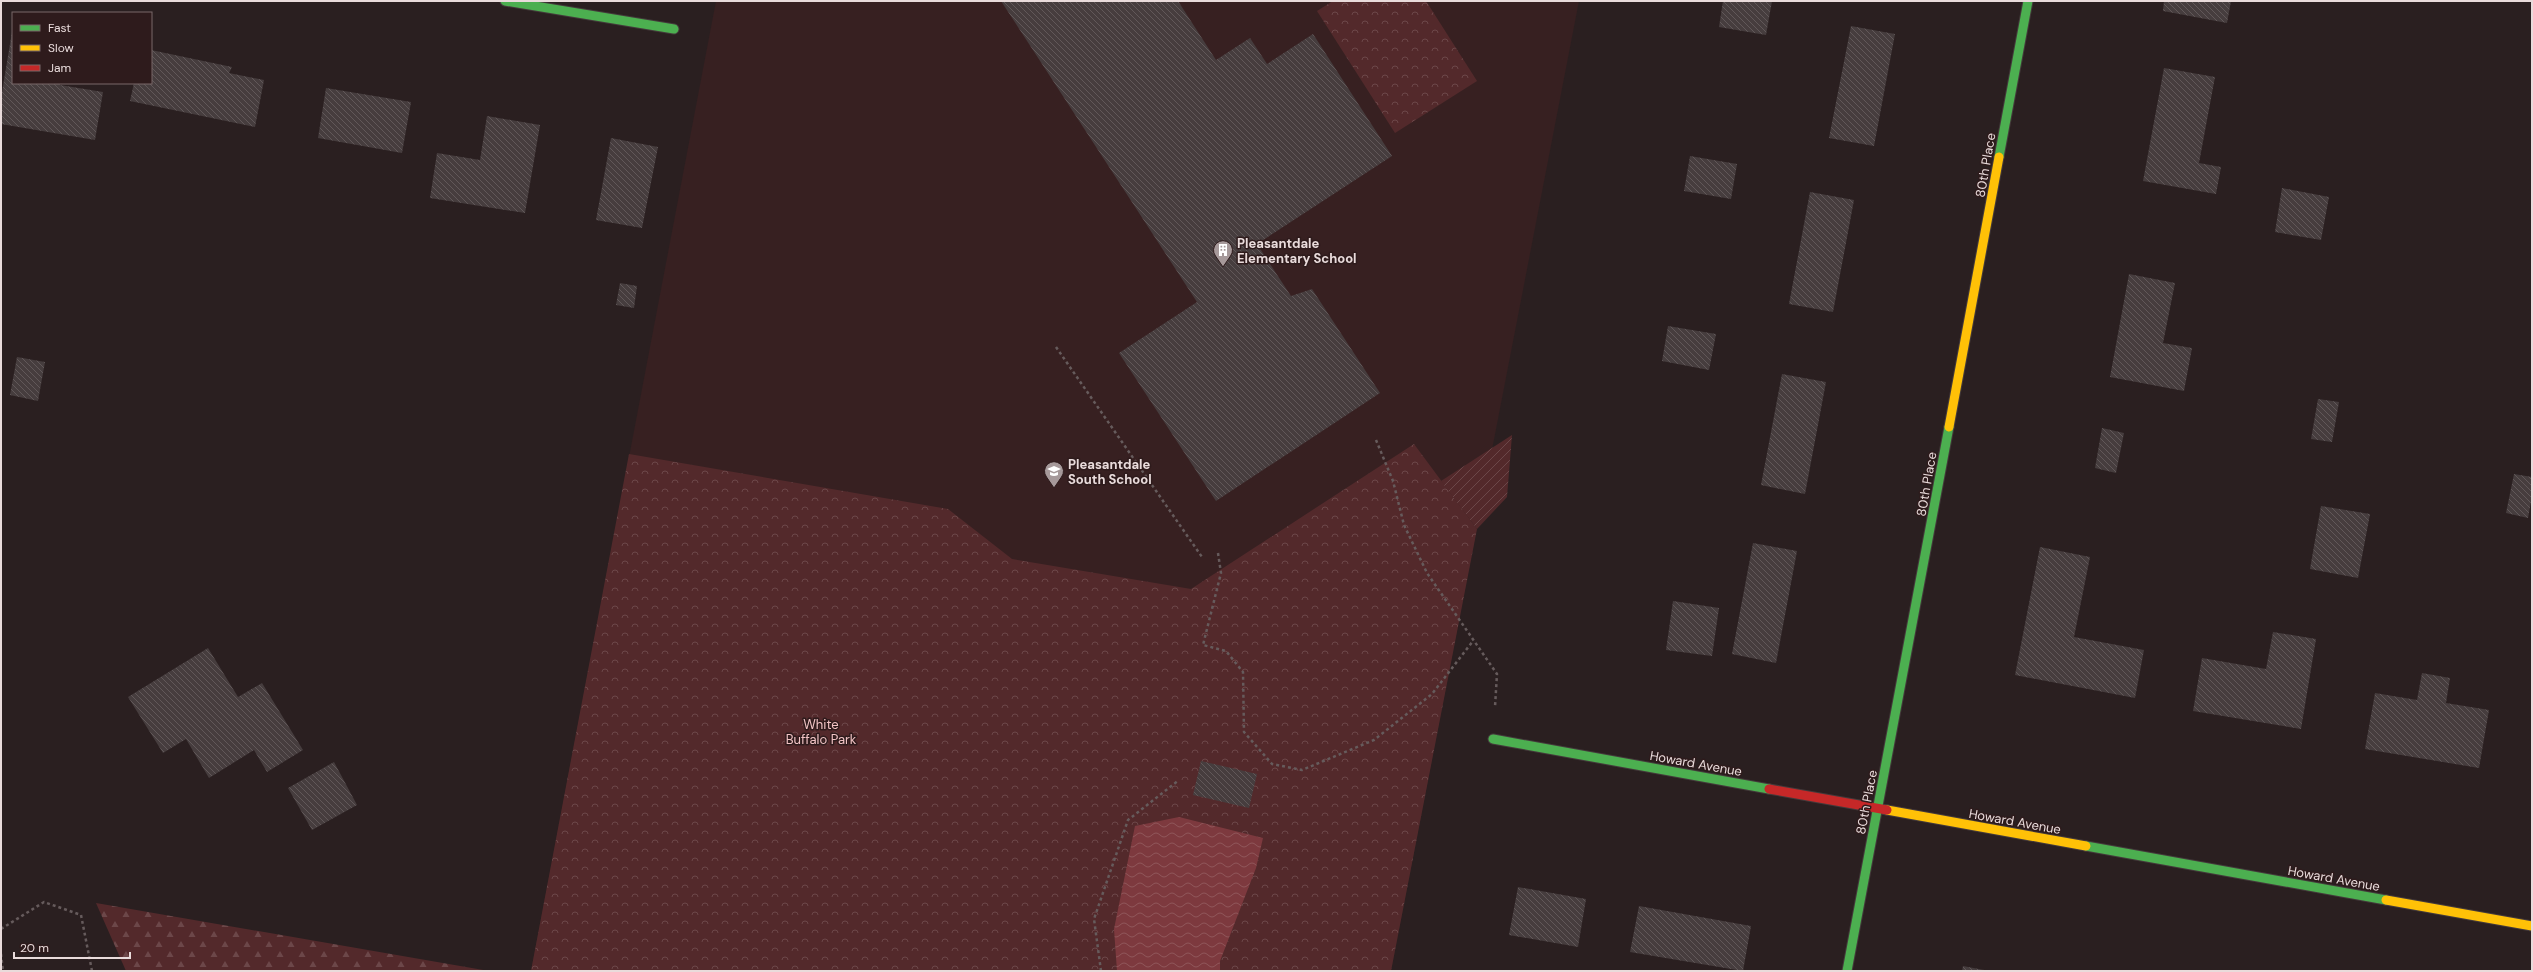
<svg xmlns="http://www.w3.org/2000/svg" width="2533" height="972" viewBox="0 0 2533 972" font-family="'DM Sans',sans-serif">
	<style>
		.built { fill: #372021 }
		.forest { fill: url(#forest-firs) }
		.park { fill: url(#park-crowns) }
		.garden { fill: url(#garden-furrows) }
		.water { fill: url(#water-waves) }
		.building { fill: url(#building-back-hatch) }
		.lines { fill: none; stroke-linecap: round; stroke-linejoin: round }
		.fast-casing { stroke: #443a3b; stroke-width: 11 }
		.slow-casing { stroke: #443a3b; stroke-width: 11 }
		.jam-casing { stroke: #443a3b; stroke-width: 11 }
		.path { stroke: #665b5c; stroke-width: 2.5; stroke-dasharray: 3 3; stroke-linecap: butt }
		.fast { stroke: #4caf50; stroke-width: 9 }
		.slow { stroke: #ffc107; stroke-width: 9 }
		.jam { stroke: #c62828; stroke-width: 9 }
		.labels { text-anchor: middle; stroke-width: 3; stroke-linejoin: round; paint-order: stroke }
		.street-label { font-size: 13px; fill: #e9dbdb; stroke: #2e1b1c }
		.poi-label { font-size: 13px; font-weight: bold; fill: #e9dbdb; stroke: #2e1b1c; text-anchor: start }
		.park-label { font-size: 13px; fill: #f1c3c4; stroke: #2e1b1c }
	</style>
	<defs>
		<pattern id="forest-firs" width="22" height="20" patternUnits="userSpaceOnUse"><rect width="22" height="20" fill="#53292b"/><path d="M5 1l3.5 6h-7zM16 11l3.5 6h-7z" fill="#6c4749"/></pattern>
		<pattern id="park-crowns" width="20" height="18" patternUnits="userSpaceOnUse"><rect width="20" height="18" fill="#53292b"/><path d="M2 6a3 3 0 1 1 6 0M12 15a3 3 0 1 1 6 0" fill="none" stroke="#6c4749"/></pattern>
		<pattern id="garden-furrows" width="10" height="10" patternUnits="userSpaceOnUse"><rect width="10" height="10" fill="#53292b"/><path d="M-1 1l2-2M0 10L10 0M9 11l2-2" fill="none" stroke="#6c4749"/></pattern>
		<pattern id="water-waves" width="16" height="10" patternUnits="userSpaceOnUse"><rect width="16" height="10" fill="#7d393e"/><path d="M0 5q4-4 8 0t8 0" fill="none" stroke="#8f5559"/></pattern>
		<pattern id="building-back-hatch" width="6" height="6" patternUnits="userSpaceOnUse"><rect width="6" height="6" fill="#463d3e"/><path d="M-1 5l2 2M0 0l6 6M5-1l2 2" fill="none" stroke="#615859"/></pattern>
	</defs>
	<rect width="100%" height="100%" fill="#2a1f20"/>
	<!-- built -->
	<path class="built" d="M716,1H1579L1391,971H531Z"/>
	<!-- forest -->
	<path class="forest" d="M96,903L489,971H126Z"/>
	<!-- park -->
	<g class="park">
		<path d="M1333,1H1426L1477,81L1395,133L1317,11Z"/>
		<path d="M1414,444L1477,529L1391,971H531L629,454L948,509L1012,559L1191,589Z"/>
	</g>
	<!-- garden -->
	<path class="garden" d="M1512,435L1507,497L1477,529L1441,481Z"/>
	<!-- water -->
	<path class="water" d="M1179,817L1263,838L1256,868L1220,961V971H1117L1114,929L1135,826Z"/>
	<!-- building -->
	<g class="building">
		<path d="M1001,1H1178L1216,60L1250,38L1267,64L1313,34L1392,156L1257,244L1291,296L1312,289L1380,393L1216,501L1119,353L1197,302Z"/>
		<path d="M1723,1H1772L1766,35L1719,27Z"/>
		<path d="M2164,1H2231L2227,23L2163,11Z"/>
		<path d="M1851,26L1895,34L1874,146L1829,138Z"/>
		<path d="M12,32L13,83H60V85L103,92L95,140L1,124V98Z"/>
		<path d="M151,50L232,67L229,73L264,80L255,127L130,101L134,83H151Z"/>
		<path d="M2164,68L2215,77L2199,163L2221,167L2216,194L2143,181Z"/>
		<path d="M326,88L411,102L402,153L318,138Z"/>
		<path d="M487,116L540,125L525,213L430,198L437,153L480,160Z"/>
		<path d="M611,138L658,147L642,228L596,220Z"/>
		<path d="M1690,156L1737,164L1731,199L1684,191Z"/>
		<path d="M2282,188L2329,197L2321,240L2275,232Z"/>
		<path d="M1810,192L1854,200L1833,312L1789,304Z"/>
		<path d="M2129,274L2175,283L2163,343L2192,348L2184,391L2110,377Z"/>
		<path d="M620,283L637,286L634,308L616,305Z"/>
		<path d="M1668,326L1716,334L1709,370L1662,361Z"/>
		<path d="M17,357L45,362L38,401L10,395Z"/>
		<path d="M1782,374L1826,382L1805,494L1761,485Z"/>
		<path d="M2318,399L2339,402L2332,442L2311,439Z"/>
		<path d="M2102,428L2124,433L2116,473L2095,468Z"/>
		<path d="M2514,474L2532,477V496L2528,518L2506,513Z"/>
		<path d="M2321,506L2370,514L2358,578L2310,569Z"/>
		<path d="M1753,543L1797,551L1776,663L1732,654Z"/>
		<path d="M2040,547L2090,557L2074,637L2144,650L2135,698L2015,675Z"/>
		<path d="M1673,601L1719,608L1712,656L1666,650Z"/>
		<path d="M2273,632L2316,639L2301,729L2193,711L2202,658L2266,669Z"/>
		<path d="M208,648L238,697L262,683L303,750L267,772L254,750L209,778L186,739L163,753L128,697Z"/>
		<path d="M2422,673L2450,678L2446,703L2489,710L2479,768L2365,749L2375,693L2417,700Z"/>
		<path d="M1201,761L1257,774L1249,808L1193,795Z"/>
		<path d="M334,762L357,805L312,830L288,788Z"/>
		<path d="M1518,887L1586,899L1578,947L1509,935Z"/>
		<path d="M1639,906L1751,926L1743,971L1630,952Z"/>
		<path d="M1963,966L1984,970V971H1962Z"/>
	</g>
	<g class="lines">
		<defs>
			<g id="fast">
				<path d="M505,1L674,29"/>
				<path d="M1999,157L2028,1"/>
				<path d="M1493,739L1769,789"/>
				<path d="M2086,846L2386,900"/>
				<path d="M1847,971L1949,427"/>
			</g>
			<g id="slow">
				<path d="M1949,427L1999,157"/>
				<path d="M1887,810L2086,846"/>
				<path d="M2386,900L2532,926"/>
			</g>
			<path id="jam" d="M1769,789L1887,810"/>
		</defs>
		<!-- fast casing -->
		<use href="#fast" class="fast-casing"/>
		<!-- slow casing -->
		<use href="#slow" class="slow-casing"/>
		<!-- jam casing -->
		<use href="#jam" class="jam-casing"/>
		<!-- path -->
		<g class="path">
			<path d="M1056,347L1202,557"/>
			<path d="M1376,440L1393,481L1404,525L1427,573L1497,674L1495,707"/>
			<path d="M1218,553L1221,573L1203,645L1226,651L1243,672L1244,732L1272,764L1302,770L1374,740L1432,694L1473,641"/>
			<path d="M1,929L44,902L81,915L92,971"/>
			<path d="M1,954L3,971"/>
			<path d="M1101,971L1094,919L1128,820L1179,780"/>
		</g>
		<!-- fast -->
		<use href="#fast" class="fast"/>
		<!-- slow -->
		<use href="#slow" class="slow"/>
		<!-- jam -->
		<use href="#jam" class="jam"/>
	</g>
	<!-- icons -->
	<defs>
		<symbol id="building-pin" viewBox="-11 -11 22 30"><path d="M0 17L-7.5 6A9.5 9.5 0 1 1 7.5 6Z" fill="#a6999a" stroke="#2e1b1c"/><path d="M-4-6H4V6H1V3H-1V6H-4ZM-2.5-4.3h1.7v1.8h-1.7ZM.8-4.3h1.7v1.8H.8ZM-2.5-1h1.7V.8h-1.7ZM.8-1h1.7V.8H.8Z" fill="#fff"/></symbol>
		<symbol id="school-pin" viewBox="-11 -11 22 30"><path d="M0 17L-7.5 6A9.5 9.5 0 1 1 7.5 6Z" fill="#a6999a" stroke="#2e1b1c"/><path d="M0-5L7-2L0 1L-7-2ZM-4 1L0 2.5L4 1V4Q0 6-4 4Z" fill="#fff"/></symbol>
	</defs>
	<g fill-rule="evenodd">
		<use href="#building-pin" x="1212" y="239" width="22" height="30"/>
		<use href="#school-pin" x="1043" y="460" width="22" height="30"/>
	</g>
	<g class="labels">
		<!-- street labels -->
		<g class="street-label">
			<text transform="translate(1985 165) rotate(-80)" y="5">80th Place</text>
			<text transform="translate(1926 484) rotate(-80)" y="5">80th Place</text>
			<text transform="translate(1696 763) rotate(10)" y="5">Howard Avenue</text>
			<text transform="translate(1866 802) rotate(-79)" y="5">80th Place</text>
			<text transform="translate(2015 821) rotate(10)" y="5">Howard Avenue</text>
			<text transform="translate(2334 878) rotate(10)" y="5">Howard Avenue</text>
		</g>
		<!-- poi labels -->
		<g class="poi-label">
			<text x="1237" y="248">Pleasantdale<tspan x="1237" dy="15">Elementary School</tspan></text>
			<text x="1068" y="469">Pleasantdale<tspan x="1068" dy="15">South School</tspan></text>
		</g>
		<!-- park labels -->
		<g class="park-label">
			<text x="821" y="729">White<tspan x="821" dy="15">Buffalo Park</tspan></text>
		</g>
	</g>
	<!-- border -->
	<rect width="2533" height="972" fill="none" stroke="#e9dbdb" stroke-width="4"/>
	<!-- legend -->
	<rect x="12" y="12" width="140" height="72" fill="#2e1b1c" stroke="#796868"/>
	<rect x="20" y="25" width="20" height="6" fill="#4caf50" stroke="#796868"/>
	<text x="48" y="32" font-size="12" fill="#e9dbdb">Fast</text>
	<rect x="20" y="45" width="20" height="6" fill="#ffc107" stroke="#796868"/>
	<text x="48" y="52" font-size="12" fill="#e9dbdb">Slow</text>
	<rect x="20" y="65" width="20" height="6" fill="#c62828" stroke="#796868"/>
	<text x="48" y="72" font-size="12" fill="#e9dbdb">Jam</text>
	<!-- scale -->
	<path d="M14 952v6h116v-6" fill="none" stroke="#e9dbdb" stroke-width="2"/>
	<text x="20" y="952" font-size="12" fill="#e9dbdb" stroke="#2e1b1c" stroke-width="3" paint-order="stroke">20 m</text>
</svg>
